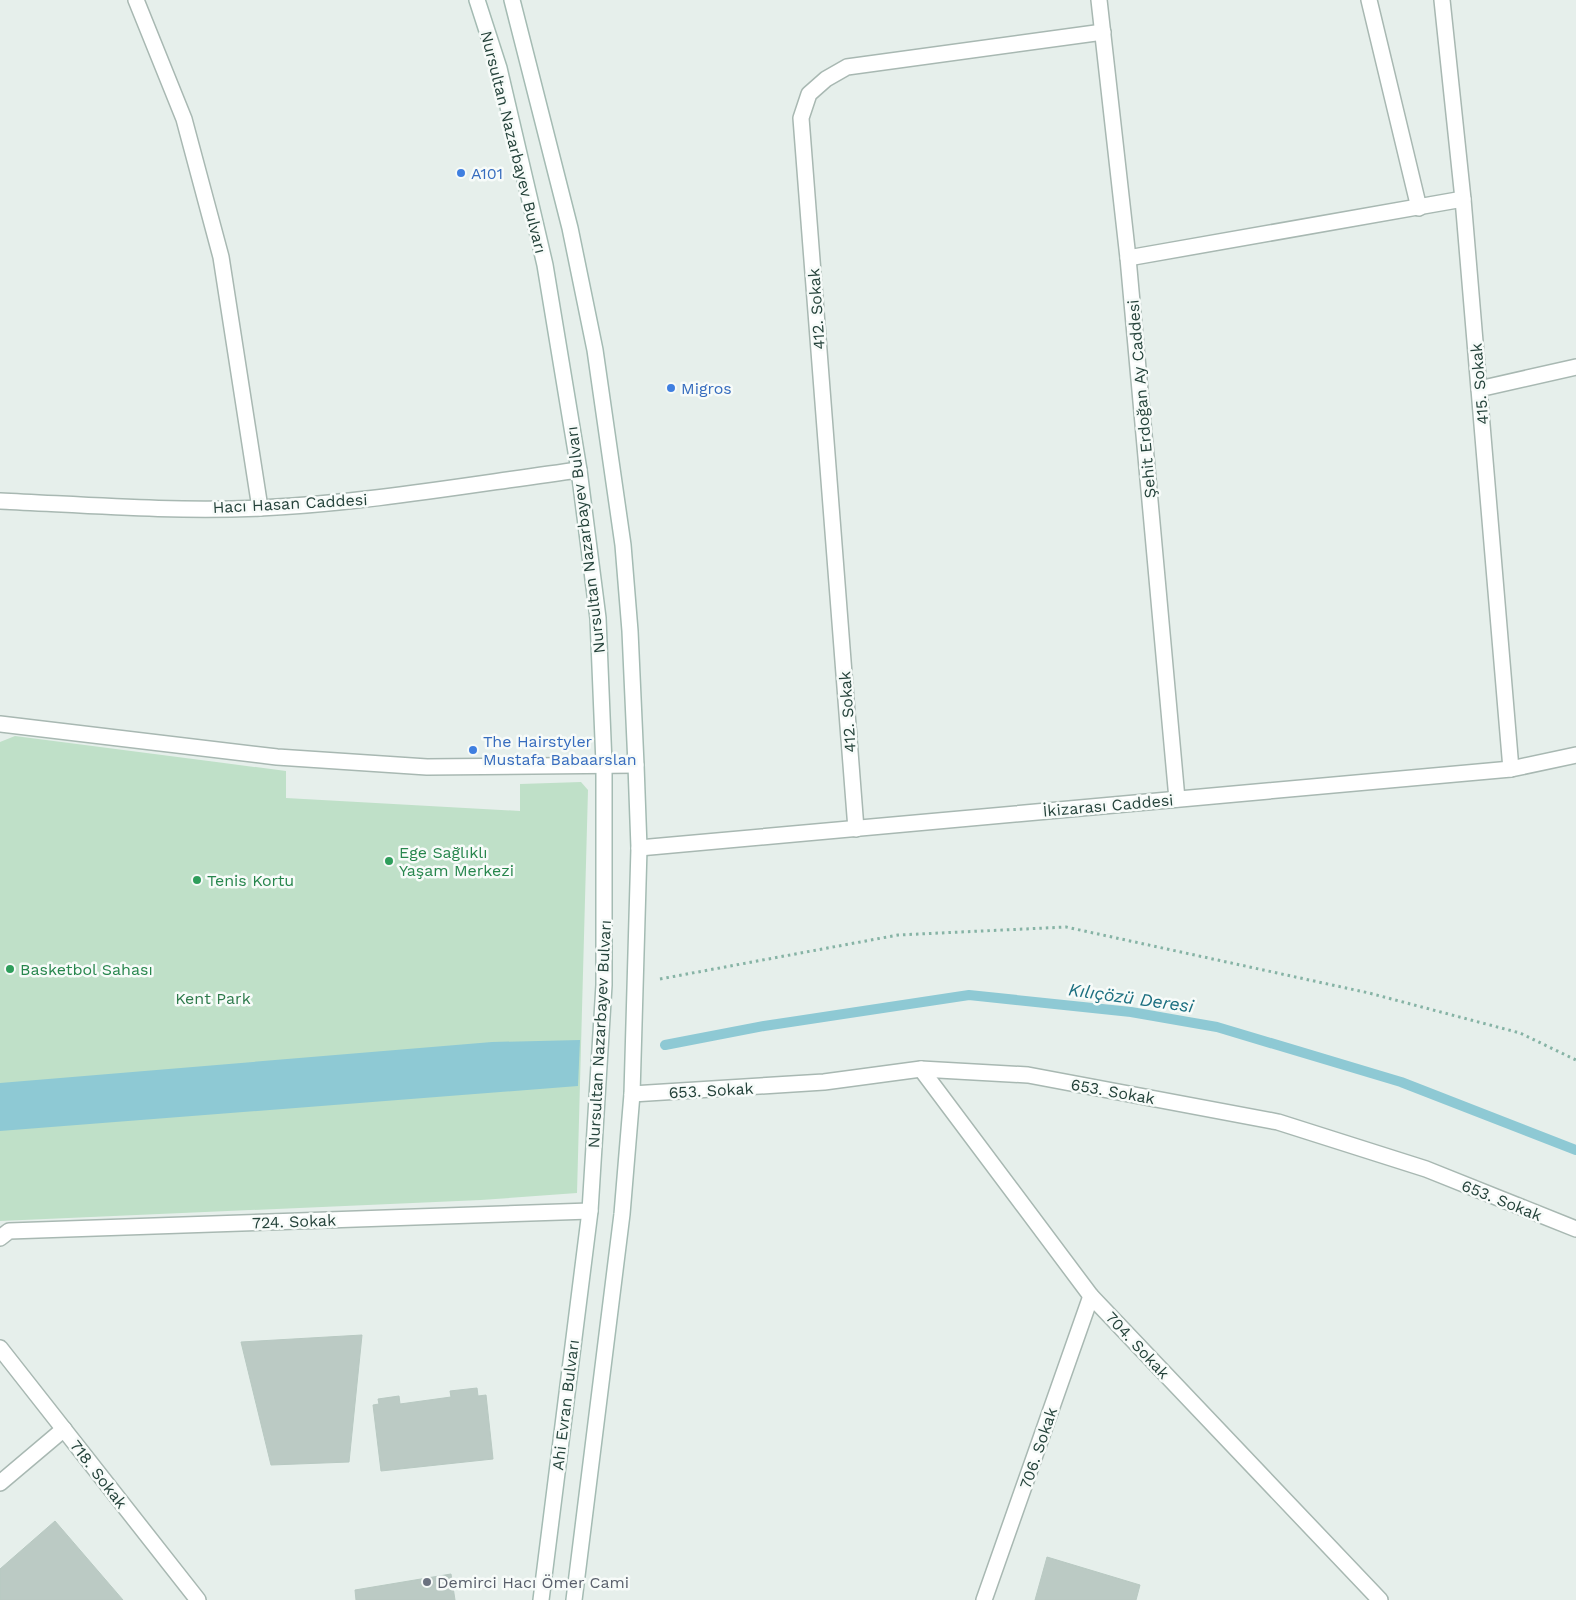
<svg xmlns="http://www.w3.org/2000/svg" width="1576" height="1600" viewBox="0 0 1576 1600" font-family="'Work Sans',sans-serif">
	<style>
		.green { fill: #bfe0c8 }
		.water { fill: #8ec9d4 }
		.lines { fill: none; stroke-linecap: round; stroke-linejoin: round }
		.stream { stroke: #8ec9d4; stroke-width: 10 }
		.building { fill: #bbcac4; stroke: #b8c9c2 }
		.street-casing { stroke: #a8b8b2; stroke-width: 18 }
		.secondary-casing { stroke: #a4bbb3; stroke-width: 18 }
		.path { stroke: #86b3a5; stroke-width: 3; stroke-dasharray: 2.5 4; stroke-linecap: butt }
		.street { stroke: #fff; stroke-width: 15 }
		.secondary { stroke: #fff; stroke-width: 15 }
		.shop-dot { fill: #3f7fe0; stroke: #f7fbf9; stroke-width: 2 }
		.leisure-dot { fill: #2e9e5b; stroke: #f7fbf9; stroke-width: 2 }
		.worship-dot { fill: #6b7280; stroke: #f7fbf9; stroke-width: 2 }
		.labels { text-anchor: middle; stroke-width: 5; stroke-linejoin: round; paint-order: stroke }
		.street-label { font-size: 16px; fill: #24423a; stroke: #f7fbf9 }
		.shop-label { font-size: 16px; fill: #366cbe; stroke: #f7fbf9; text-anchor: start }
		.leisure-label { font-size: 16px; fill: #27864d; stroke: #f7fbf9; text-anchor: start }
		.park-label { font-size: 16px; fill: #2d7a4b; stroke: #f7fbf9 }
		.worship-label { font-size: 16px; fill: #5b616d; stroke: #f7fbf9; text-anchor: start }
		.water-label { font-size: 18px; font-style: italic; fill: #1c6f80; stroke: #f7fbf9 }
	</style>
	<rect width="100%" height="100%" fill="#e6efeb"/>
	<!-- green -->
	<path class="green" d="M15,736L286,771V798L520,811V784L581,782L588,790L577,1193L481,1200L0,1221V742Z"/>
	<!-- water -->
	<path class="water" d="M580,1040L578,1086L0,1131V1083L492,1042Z"/>
	<g class="lines">
		<!-- stream -->
		<path class="stream" d="M665,1045L764,1026L969,995L1131,1012L1217,1027L1401,1082L1576,1150"/>
	</g>
	<!-- building -->
	<g class="building">
		<path d="M362,1335L349,1462L271,1465L241,1342Z"/>
		<path d="M477,1388L478,1396L486,1395L493,1459L381,1471L373,1405L379,1404L378,1399L399,1396L400,1404L451,1397L450,1391Z"/>
		<path d="M55,1521L123,1600H0V1569Z"/>
		<path d="M1047,1557L1140,1585L1136,1600H1035Z"/>
		<path d="M451,1574L455,1600H356L355,1590Z"/>
	</g>
	<g class="lines">
		<defs>
			<g id="street">
				<path d="M136,0L184,119L221,257L260,508"/>
				<path d="M1099,0L1128,258L1177,799"/>
				<path d="M1369,0L1419,208"/>
				<path d="M1442,0L1463,199L1511,769"/>
				<path d="M1128,258L1463,199"/>
				<path d="M1479,389L1576,367"/>
				<path d="M0,501C87,505 174,512 260,508C367,503 473,484 579,470"/>
				<path d="M0,724L277,757L427,767L636,765"/>
				<path d="M856,829L801,118L809,94L826,79L847,67L1103,32"/>
				<path d="M639,848L1511,769L1576,755"/>
				<path d="M921,1069L1091,1296L1380,1600"/>
				<path d="M632,1094L824,1082L921,1069L1028,1075L1278,1122L1426,1169L1576,1229"/>
				<path d="M0,1238L9,1231L590,1211"/>
				<path d="M0,1348L198,1600"/>
				<path d="M0,1483L64,1429"/>
				<path d="M984,1600L1091,1296"/>
			</g>
			<g id="secondary">
				<path d="M477,0L499,68L545,265L579,470L598,618L604,764V985L590,1211L541,1600"/>
				<path d="M512,0L570,228L595,350L623,545L630,631L636,765L639,848L632,1094L622,1214L574,1600"/>
			</g>
		</defs>
		<!-- street casing -->
		<use href="#street" class="street-casing"/>
		<!-- secondary casing -->
		<use href="#secondary" class="secondary-casing"/>
		<!-- path -->
		<path class="path" d="M660,979L898,935L1066,927L1369,993L1520,1033L1576,1060"/>
		<!-- street -->
		<use href="#street" class="street"/>
		<!-- secondary -->
		<use href="#secondary" class="secondary"/>
	</g>
	<!-- markers -->
	<g class="shop-dot">
		<circle cx="461" cy="173" r="5"/>
		<circle cx="671" cy="388" r="5"/>
		<circle cx="473" cy="750" r="5"/>
	</g>
	<g class="leisure-dot">
		<circle cx="389" cy="861" r="5"/>
		<circle cx="197" cy="880" r="5"/>
		<circle cx="10" cy="969" r="5"/>
	</g>
	<circle class="worship-dot" cx="427" cy="1582" r="5"/>
	<g class="labels">
		<!-- street labels -->
		<g class="street-label">
			<text transform="translate(514 142) rotate(76)" y="6">Nursultan Nazarbayev Bulvarı</text>
			<text transform="translate(816 309) rotate(-94)" y="6">412. Sokak</text>
			<text transform="translate(1479 384) rotate(-95)" y="6">415. Sokak</text>
			<text transform="translate(1141 399) rotate(-95)" y="6">Şehit Erdoğan Ay Caddesi</text>
			<text transform="translate(290 503) rotate(-3)" y="6">Hacı Hasan Caddesi</text>
			<text transform="translate(585 540) rotate(-97)" y="6">Nursultan Nazarbayev Bulvarı</text>
			<text transform="translate(847 712) rotate(-94)" y="6">412. Sokak</text>
			<text transform="translate(1108 805) rotate(-5)" y="6">İkizarası Caddesi</text>
			<text transform="translate(599 1034) rotate(-87)" y="6">Nursultan Nazarbayev Bulvarı</text>
			<text transform="translate(711 1090) rotate(-3)" y="6">653. Sokak</text>
			<text transform="translate(1113 1091) rotate(10)" y="6">653. Sokak</text>
			<text transform="translate(1502 1200) rotate(22)" y="6">653. Sokak</text>
			<text transform="translate(294 1221) rotate(-2)" y="6">724. Sokak</text>
			<text transform="translate(1138 1345) rotate(47)" y="6">704. Sokak</text>
			<text transform="translate(565 1405) rotate(-83)" y="6">Ahi Evran Bulvarı</text>
			<text transform="translate(1038 1448) rotate(-71)" y="6">706. Sokak</text>
			<text transform="translate(99 1474) rotate(52)" y="6">718. Sokak</text>
		</g>
		<!-- shop labels -->
		<g class="shop-label">
			<text x="471" y="179">A101</text>
			<text x="681" y="394">Migros</text>
			<text x="483" y="747">The Hairstyler<tspan x="483" dy="18">Mustafa Babaarslan</tspan></text>
		</g>
		<!-- leisure labels -->
		<g class="leisure-label">
			<text x="399" y="858">Ege Sağlıklı<tspan x="399" dy="18">Yaşam Merkezi</tspan></text>
			<text x="207" y="886">Tenis Kortu</text>
			<text x="20" y="975">Basketbol Sahası</text>
		</g>
		<!-- park labels -->
		<g class="park-label">
			<text x="213" y="1004">Kent Park</text>
		</g>
		<!-- worship labels -->
		<g class="worship-label">
			<text x="437" y="1588">Demirci Hacı Ömer Cami</text>
		</g>
		<!-- water labels -->
		<g class="water-label">
			<text transform="translate(1131 998) rotate(8)" y="6">Kılıçözü Deresi</text>
		</g>
	</g>
</svg>
